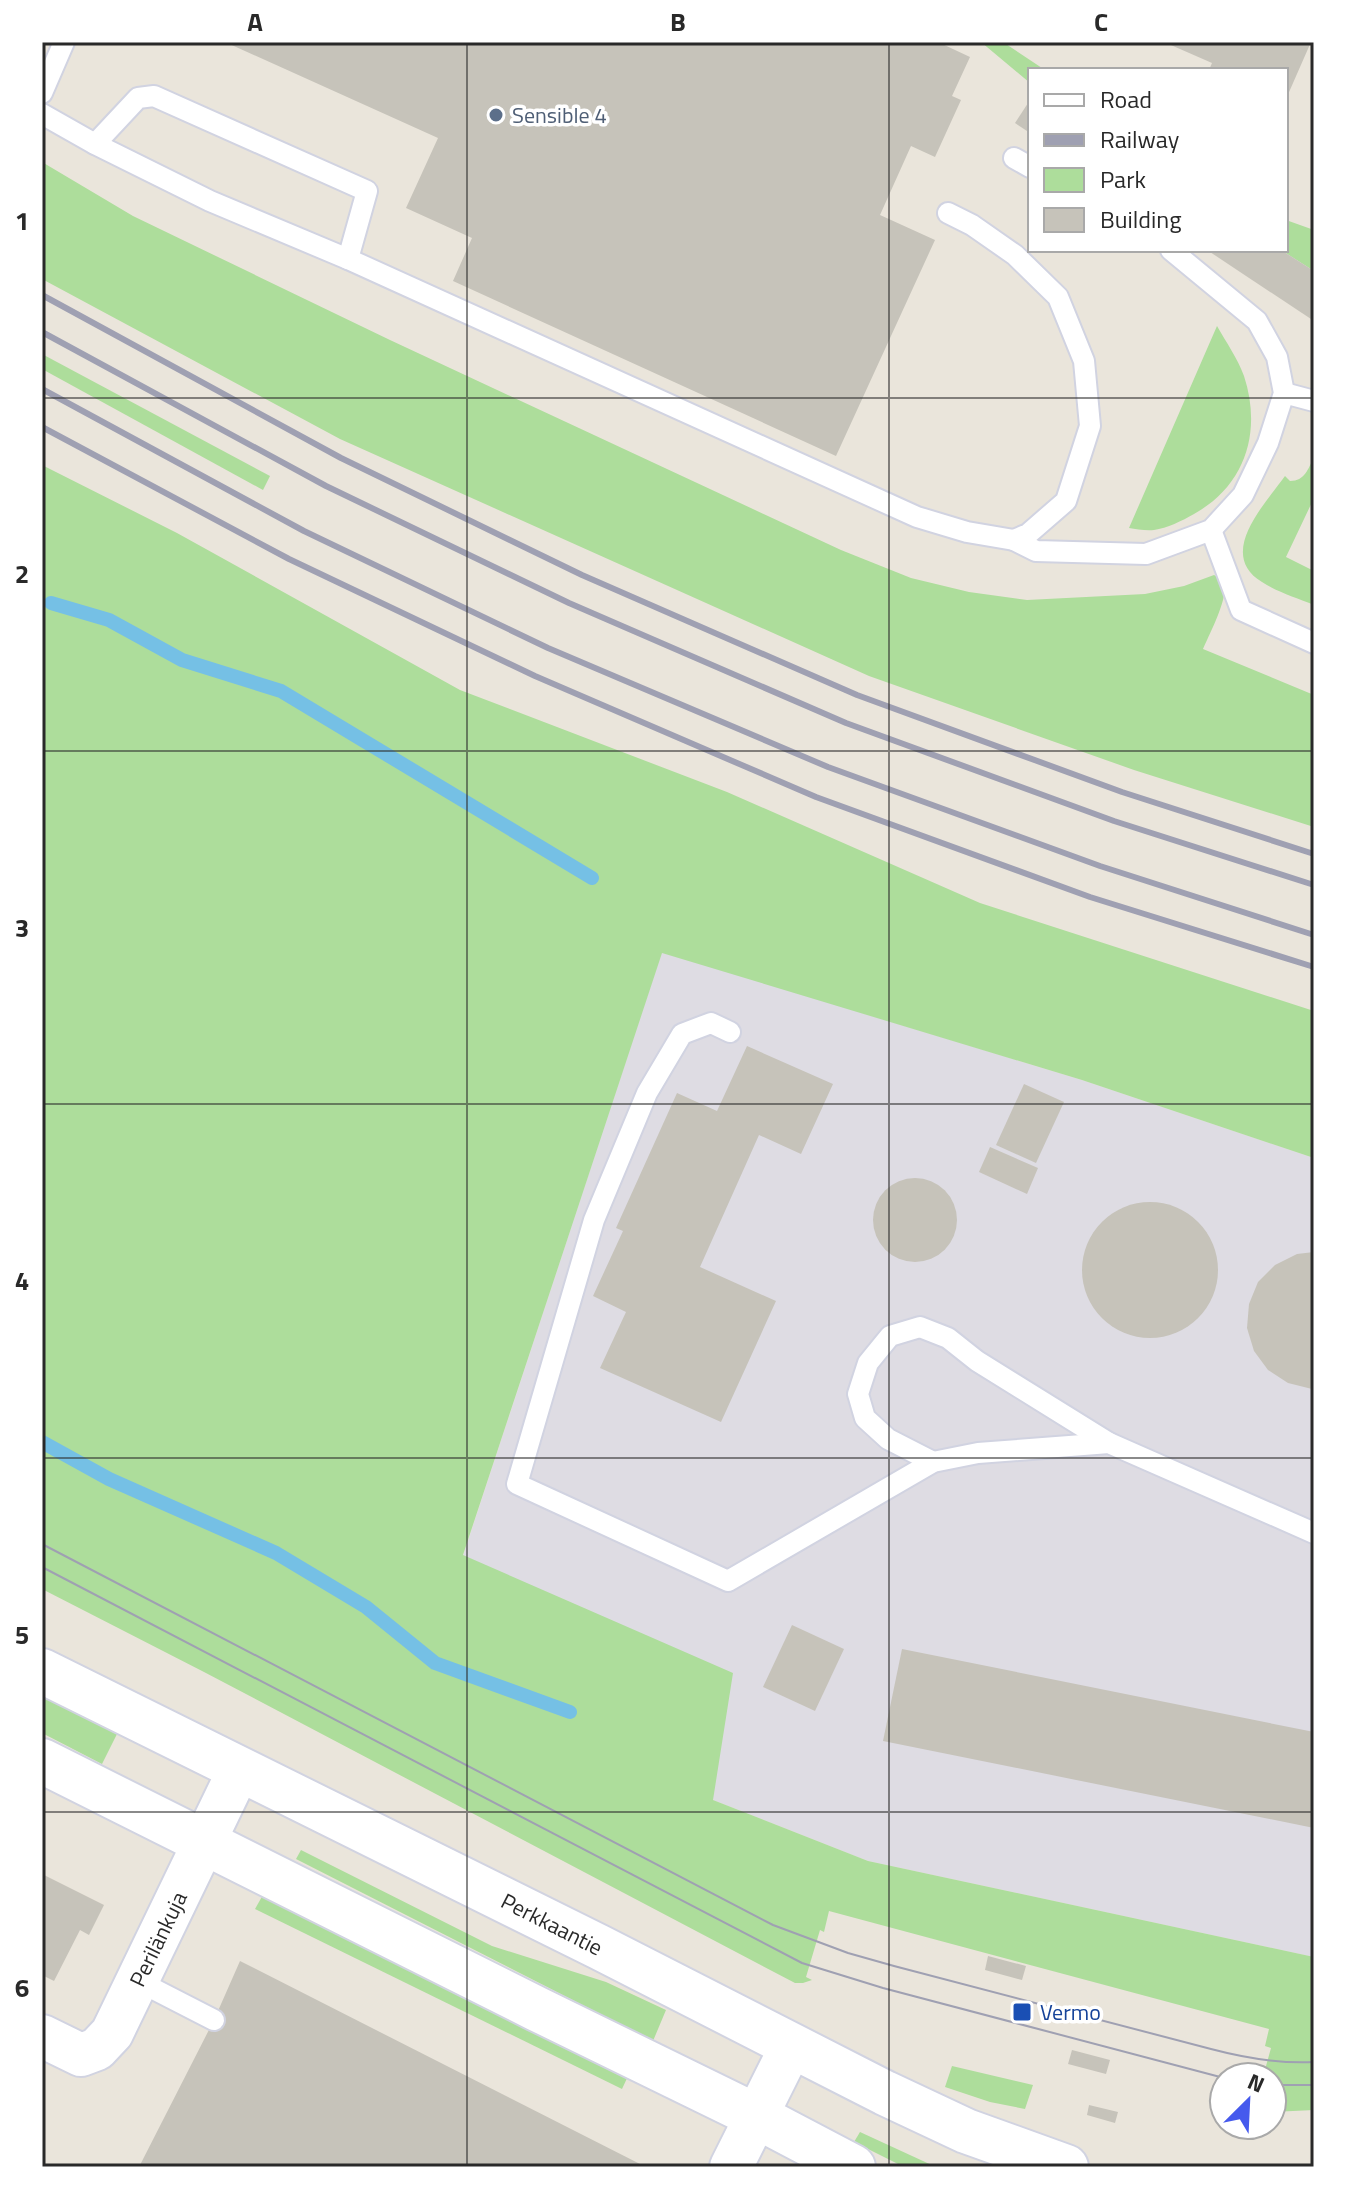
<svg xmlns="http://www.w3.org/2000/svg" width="1356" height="2209" viewBox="0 0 1356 2209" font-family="'Titillium Web',sans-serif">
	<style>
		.industrial { fill: #dedce3 }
		.green { fill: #addd9b }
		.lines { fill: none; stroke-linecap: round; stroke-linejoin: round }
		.stream { stroke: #75c0e5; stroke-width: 14 }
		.building { fill: #c6c3ba }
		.lane-casing { stroke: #d1d3e1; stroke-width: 24 }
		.street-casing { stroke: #d1d3e1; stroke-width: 46 }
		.secondary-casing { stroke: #d1d3e1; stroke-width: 48 }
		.lane { stroke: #fff; stroke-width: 20 }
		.street { stroke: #fff; stroke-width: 42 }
		.secondary { stroke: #fff; stroke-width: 44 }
		.tram { stroke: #9fa0b2; stroke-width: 2 }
		.rail { stroke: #9fa0b2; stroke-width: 6 }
		.grid { fill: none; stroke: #292929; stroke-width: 2; stroke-opacity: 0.55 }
		.service-dot { fill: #5c6f8a; stroke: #fff; stroke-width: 3 }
		.transit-dot { fill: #1a4fb4; stroke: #fff; stroke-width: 3 }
		.labels { text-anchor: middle; stroke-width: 7; stroke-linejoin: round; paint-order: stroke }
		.service-label { font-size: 22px; fill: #4e5e75; stroke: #fff; text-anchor: start }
		.street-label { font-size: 22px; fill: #292929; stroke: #fff }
		.transit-label { font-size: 22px; fill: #164399; stroke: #fff; text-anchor: start }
		.neatline { fill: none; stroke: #292929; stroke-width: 3 }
		.grid-label { font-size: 26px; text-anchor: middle; font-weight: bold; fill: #292929 }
	</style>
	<rect width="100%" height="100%" fill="#eae5db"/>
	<!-- industrial -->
	<path class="industrial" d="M662,952L1082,1080L1314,1158V1957L868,1861L713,1800L463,1556Z"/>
	<!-- green -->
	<g class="green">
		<path d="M981,42H1003L1045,70H1030V83Z"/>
		<path d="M42,162L133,216L390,340L841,550L911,578L969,592L1027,600L1145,594L1184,586L1214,575C1219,578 1222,579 1224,585C1228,599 1209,635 1203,649L1314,695V827L1134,770L869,676L340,439L42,279Z"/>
		<path d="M1286,220L1314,230V271L1281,250H1286Z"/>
		<path d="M1217,326C1226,342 1238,359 1244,376C1262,431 1246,485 1194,514C1182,521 1167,528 1154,530C1146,531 1136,529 1129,528Z"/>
		<path d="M42,354L270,476L263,490L42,369Z"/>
		<path d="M1314,457V498L1286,557L1314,571V605C1297,598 1277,592 1262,582C1216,554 1265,504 1285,476L1290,481C1305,481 1308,469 1314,457Z"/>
		<path d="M42,465L177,533L460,690L727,792L980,903L1314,1011V1158L1082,1080L662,953L463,1555L733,1673L713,1800L868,1861L1314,1957V2110L1272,2112V2077H1263L1271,2048L1265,2046L1269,2029L829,1911L824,1932L820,1930L806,1977L812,1980L803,1983H795L204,1672L42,1589Z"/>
		<path d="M42,1696L117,1734L102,1764L42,1733Z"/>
		<path d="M301,1850L492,1946L606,1982L666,2010L653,2041L296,1859Z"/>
		<path d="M264,1893L629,2074L622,2089L255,1909Z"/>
		<path d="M952,2066L1033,2085L1025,2109L990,2102L945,2087Z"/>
		<path d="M860,2132L936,2167H904L854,2142Z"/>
	</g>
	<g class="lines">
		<!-- stream -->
		<g class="stream">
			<path d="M51,603L109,620L182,660L281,691L592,878"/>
			<path d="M42,1442L109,1479L276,1553L366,1607L435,1663L570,1712"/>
		</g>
	</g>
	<!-- building -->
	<g class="building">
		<path d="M225,42H938L970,57L952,96L961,100L935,157L911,146L880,215L935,240L836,456L453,281L472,238L406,208L438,138Z"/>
		<path d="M1164,42H1311L1286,99V70H1209L1212,63Z"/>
		<path d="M1030,100V133L1015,123Z"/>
		<path d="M1207,250H1281L1314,271V321Z"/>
		<path d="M747,1046L833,1084L801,1154L759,1135L700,1267L776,1301L721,1422L600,1368L626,1312L593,1296L623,1231L616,1228L677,1093L717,1111Z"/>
		<path d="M1024,1084L1064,1102L1036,1163L996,1145Z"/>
		<path d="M990,1147L1038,1168L1027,1194L979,1172Z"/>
		<circle cx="915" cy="1220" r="42"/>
		<circle cx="1150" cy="1270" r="68"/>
		<path d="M1314,1252V1388L1312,1389L1288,1383L1268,1370L1254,1351L1247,1328L1249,1304L1258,1282L1275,1265L1297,1254Z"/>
		<path d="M792,1625L844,1649L815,1711L763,1687Z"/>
		<path d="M902,1649L1314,1732V1828L883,1741Z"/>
		<path d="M42,1874L104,1905L89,1935L80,1930L54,1981L42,1975Z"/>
		<path d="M988,1956L1026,1966L1022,1980L985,1970Z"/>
		<path d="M240,1961L640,2164L639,2167H139L214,2020Z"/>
		<path d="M1072,2050L1110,2060L1106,2074L1068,2064Z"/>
		<path d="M1089,2105L1118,2112L1115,2123L1087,2115Z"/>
	</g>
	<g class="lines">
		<defs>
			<g id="lane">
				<path d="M42,93L64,42"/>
				<path d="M42,114L95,144L210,201L348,259L917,517L967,532L1014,540L1028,534L1066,501L1090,426L1084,361L1058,297L1015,255L972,225L948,213"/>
				<path d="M95,144L138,98L154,96L367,191L348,259"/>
				<path d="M1014,158L1030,167"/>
				<path d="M1284,393L1314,401"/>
				<path d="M1211,530L1241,610L1314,643"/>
				<path d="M1014,540L1036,551L1146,554L1211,530L1243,495L1268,443L1284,393L1277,357L1257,321L1171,250"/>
				<path d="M730,1032L711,1023L682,1034L647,1093L594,1220L517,1484L728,1581L933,1462L978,1453L1109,1443L1314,1533"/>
				<path d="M933,1462L888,1439L865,1418L858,1394L868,1363L890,1336L920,1327L948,1338L977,1361L1109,1443"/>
				<path d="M138,1981L214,2020"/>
			</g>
			<g id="street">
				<path d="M42,2036L81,2055L97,2049L112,2033L239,1770"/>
				<path d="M731,2167L792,2045"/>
			</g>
			<g id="secondary">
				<path d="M42,1671L599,1947L885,2093L966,2131L1066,2167"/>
				<path d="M42,1761L537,2009L756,2116L853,2167"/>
			</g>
		</defs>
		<!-- lane casing -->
		<use href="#lane" class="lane-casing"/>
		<!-- street casing -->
		<use href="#street" class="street-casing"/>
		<!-- secondary casing -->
		<use href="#secondary" class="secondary-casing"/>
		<!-- lane -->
		<use href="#lane" class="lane"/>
		<!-- street -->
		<use href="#street" class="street"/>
		<!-- secondary -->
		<use href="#secondary" class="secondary"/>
		<!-- tram -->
		<g class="tram">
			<path d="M42,1544L773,1925L848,1953L894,1966L1211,2049C1245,2058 1278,2064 1314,2062"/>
			<path d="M42,1567L802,1963L883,1988L1224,2078"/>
			<path d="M1272,2085H1314"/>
		</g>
		<!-- rail -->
		<g class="rail">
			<path d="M42,295L341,458L582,575L857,695L1122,792L1314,854"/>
			<path d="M42,332L326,486L569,603L846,723L1114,821L1314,885"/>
			<path d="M42,389L304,531L548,648L828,767L1100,866L1314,935"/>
			<path d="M42,427L289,559L535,676L816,797L1090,897L1314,967"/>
		</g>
	</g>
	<!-- grid -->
	<path class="grid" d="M467,42V2167M889,42V2167M42,398H1314M42,751H1314M42,1104H1314M42,1458H1314M42,1812H1314"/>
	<!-- markers -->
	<circle class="service-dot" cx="496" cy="115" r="8"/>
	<rect class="transit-dot" x="1012" y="2002" width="20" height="20" rx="4"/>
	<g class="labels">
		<!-- service labels -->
		<g class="service-label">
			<text x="512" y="123">Sensible 4</text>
		</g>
		<!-- street labels -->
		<g class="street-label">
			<text transform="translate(552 1924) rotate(27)" y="8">Perkkaantie</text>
			<text transform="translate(158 1939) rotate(-64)" y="8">Perilänkuja</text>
		</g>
		<!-- transit labels -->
		<g class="transit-label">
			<text x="1040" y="2020">Vermo</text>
		</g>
	</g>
	<!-- border -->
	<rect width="1356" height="2209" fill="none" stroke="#ffffff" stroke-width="88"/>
	<!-- legend -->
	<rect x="1028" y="68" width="260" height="184" fill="#ffffff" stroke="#a9a9a9" stroke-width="2"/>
	<rect x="1044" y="94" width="40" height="12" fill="#ffffff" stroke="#a9a9a9" stroke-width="2"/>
	<text x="1100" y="108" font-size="24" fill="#292929">Road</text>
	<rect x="1044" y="134" width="40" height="12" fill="#9fa0b2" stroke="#a9a9a9" stroke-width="2"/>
	<text x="1100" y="148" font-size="24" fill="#292929">Railway</text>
	<rect x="1044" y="168" width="40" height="24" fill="#addd9b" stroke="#a9a9a9" stroke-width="2"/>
	<text x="1100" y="188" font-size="24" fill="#292929">Park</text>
	<rect x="1044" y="208" width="40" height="24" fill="#c6c3ba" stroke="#a9a9a9" stroke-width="2"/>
	<text x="1100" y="228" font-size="24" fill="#292929">Building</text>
	<!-- north arrow -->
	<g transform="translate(1248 2101) rotate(24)"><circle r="38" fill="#ffffff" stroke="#a9a9a9" stroke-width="2"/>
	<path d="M0-6L14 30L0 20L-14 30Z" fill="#465aed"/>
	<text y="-12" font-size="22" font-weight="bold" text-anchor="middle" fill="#292929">N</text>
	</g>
	<rect x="44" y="44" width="1268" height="2121" class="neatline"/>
	<g class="grid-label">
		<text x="255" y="31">A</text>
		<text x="678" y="31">B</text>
		<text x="1101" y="31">C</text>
		<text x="22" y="230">1</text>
		<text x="22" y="583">2</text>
		<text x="22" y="937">3</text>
		<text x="22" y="1290">4</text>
		<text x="22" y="1644">5</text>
		<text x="22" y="1997">6</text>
	</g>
</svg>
